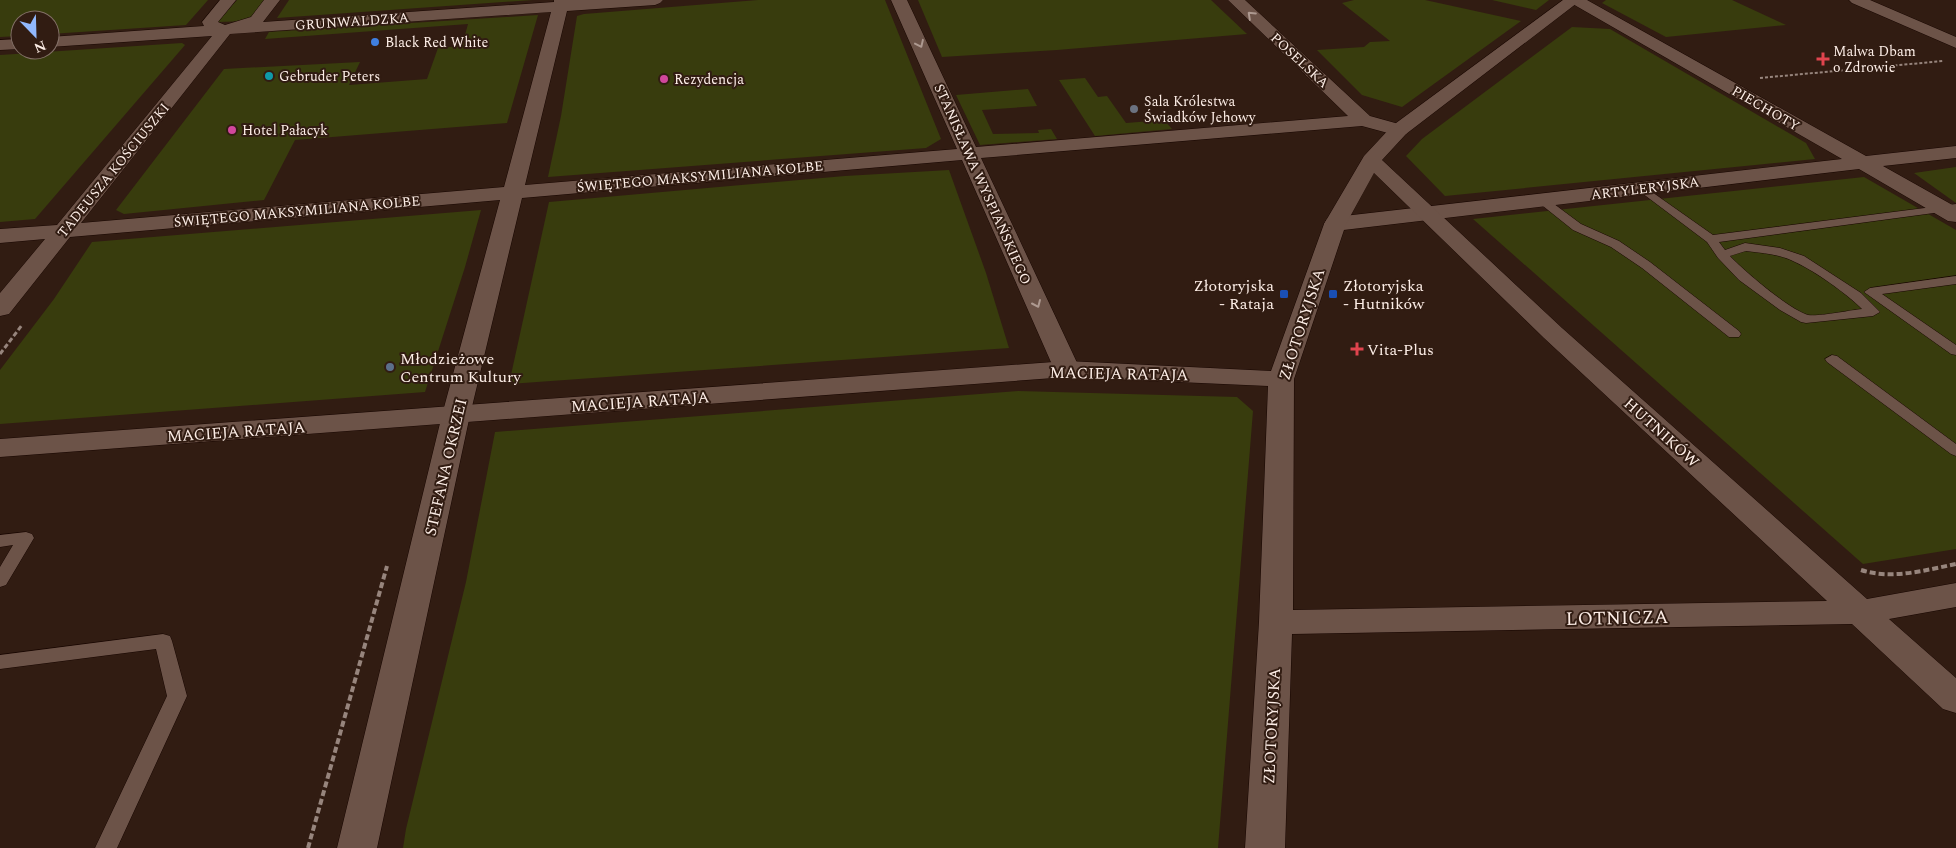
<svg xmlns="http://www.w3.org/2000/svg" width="1956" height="848" viewBox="0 0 1956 848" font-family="Spectral,serif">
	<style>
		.green { fill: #383c0d }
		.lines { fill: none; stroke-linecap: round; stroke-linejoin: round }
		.service-casing { stroke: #180601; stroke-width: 1 }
		.minor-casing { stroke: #180601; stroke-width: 1 }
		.tertiary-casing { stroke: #180601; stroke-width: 1 }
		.path-far2 { stroke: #97857d; stroke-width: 2; stroke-dasharray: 3 2; stroke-linecap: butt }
		.path-far1 { stroke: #97857d; stroke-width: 3; stroke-dasharray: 5 2.5; stroke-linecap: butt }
		.path { stroke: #97857d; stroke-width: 4; stroke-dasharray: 6 3; stroke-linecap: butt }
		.service { fill: #6c5348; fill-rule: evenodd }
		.minor { fill: #6c5348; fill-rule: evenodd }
		.tertiary { fill: #6c5348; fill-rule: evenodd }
		.oneway { stroke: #ad9990 }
		.shop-dot { fill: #3f7fe0; stroke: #311c12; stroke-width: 2 }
		.health-dot { fill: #e0444e; stroke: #311c12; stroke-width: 2 }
		.culture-dot { fill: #0f9aa8; stroke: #311c12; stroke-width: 2 }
		.hotel-dot { fill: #d1479c; stroke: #311c12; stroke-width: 2 }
		.worship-dot { fill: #6b7280; stroke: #311c12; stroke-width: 2 }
		.transit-dot { fill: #1a4fb4; stroke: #311c12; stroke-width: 2 }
		.service-dot { fill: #5c6f8a; stroke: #311c12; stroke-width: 2 }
		.labels { text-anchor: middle; stroke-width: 4; stroke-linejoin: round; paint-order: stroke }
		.far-street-label { font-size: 14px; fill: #fdeee7; stroke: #311c12 }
		.far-poi-label { font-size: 14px; fill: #fdeee7; stroke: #311c12; text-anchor: start }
		.poi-label { font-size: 16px; fill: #fdeee7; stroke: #311c12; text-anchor: start }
		.street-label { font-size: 16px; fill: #fdeee7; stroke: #311c12 }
		.near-street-label { font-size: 19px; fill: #fdeee7; stroke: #311c12 }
	</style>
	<rect width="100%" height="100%" fill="#311c12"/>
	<!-- green -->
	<g class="green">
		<path d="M0,0H208L186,25L50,34V20H20V36L0,37Z"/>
		<path d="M237,0H265L250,21L218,22Z"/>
		<path d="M289,0H533L277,18Z"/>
		<path d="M758,0H885L941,139L926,148L548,177L561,116L577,16L584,14Z"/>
		<path d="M918,0H1211L1247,34L1057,50L942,57Z"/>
		<path d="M1354,0H1425L1521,21L1402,107L1362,95L1317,50L1364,47L1370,42L1390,41L1342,3Z"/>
		<path d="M1492,0H1549L1536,10Z"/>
		<path d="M1606,0H1732L1786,25L1666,37L1602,3Z"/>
		<path d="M538,15L507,123L295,140L264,200L124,214L116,210L224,69L360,62L349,85L427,79L438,48L462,46L468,24L265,39L269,32Z"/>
		<path d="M1572,27L1610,29L1806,143L1815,159L1445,196L1406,156L1422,139Z"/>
		<path d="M182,43L185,45L35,219L0,222V55Z"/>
		<path d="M1085,78L1098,97L1107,96L1126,123L1164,120L1172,129L1095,136L1059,80Z"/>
		<path d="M1028,89L1037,106L982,110L993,134L1039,133L1038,130L1051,129L1057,139L980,145L956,95Z"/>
		<path d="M1956,167V203L1914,173Z"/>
		<path d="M949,170L986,273L1009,348L509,384L549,202L845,176Z"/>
		<path d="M1864,177L1956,230V549L1863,564L1473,219Z"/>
		<path d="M481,210L465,267L425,392L0,424V370L54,299L92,242Z"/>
		<path d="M1018,391L1237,397L1253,411L1218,848H403L406,829L466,582L495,432Z"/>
	</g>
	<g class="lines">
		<defs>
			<g id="service">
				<path d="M1642,185L1713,235L1956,204V210L1719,242L1725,250L1745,243L1780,248L1804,256L1861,293L1880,312L1873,316L1806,323L1801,322L1780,310L1739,280L1718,258L1707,242L1638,190L1636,188ZM1746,251C1762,253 1780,254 1795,262C1815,271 1847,294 1862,309C1851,310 1818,317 1808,315C1790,310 1744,271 1730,256Z"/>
				<path d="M1542,197L1546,198L1581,224L1619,241L1650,262L1739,331L1741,334L1739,337H1729L1642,268L1611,247L1573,230L1538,202L1536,200Z"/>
				<path d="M1956,276V284L1882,294L1956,345V355L1951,354L1864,292L1870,288Z"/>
				<path d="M1832,355L1837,356L1956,444V456L1951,454L1827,362L1825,359Z"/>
				<path d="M26,532L32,534L34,538L6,585L0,587V567L13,545L0,547V535Z"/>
				<path d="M163,634L170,636L172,641L187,696L117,848H95L167,696L156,649L0,669V655Z"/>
			</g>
			<g id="minor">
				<path d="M220,0H236L218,22L225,25L251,17L264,0H280L263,22L554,2V0H663L660,3L655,5L567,11L525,185L957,149L891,0H907L976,147L1348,116L1228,0H1245L1370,116L1406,126L1409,130L1406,134L1399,136L1362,126L981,158L1080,369L1076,374L1067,377L1058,374L1054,369L962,160L522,198L470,415L377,848H337L442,415L500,200L70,237L9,314L0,316V293L45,239L0,243V229L57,225L212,36L50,47V37L204,26L202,22ZM551,12L504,187L81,223L230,34Z"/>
				<path d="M1568,0H1587L1866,156L1956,146V158L1883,166L1956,207V222L1948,221L1859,169L1335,231L1327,229L1324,224L1327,219L1335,217L1842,159L1571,3Z"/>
				<path d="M1849,0H1870L1956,37V48L1852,3Z"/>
				<path d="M20,39V49L0,50V40Z"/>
			</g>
			<path id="tertiary" d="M1563,0H1581L1406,134L1382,160L1562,328L1867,599L1956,583V607L1889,619L1956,678V713L1943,709L1852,624L1292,634L1285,848H1245L1259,622L1268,386L1067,377L0,457V439L1067,361L1271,371L1324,224L1364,156L1392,126ZM1374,173L1544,338L1827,601L1293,610L1294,379L1346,224Z"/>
		</defs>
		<!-- service casing -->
		<use href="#service" class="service-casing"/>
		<!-- minor casing -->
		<use href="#minor" class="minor-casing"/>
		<!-- tertiary casing -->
		<use href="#tertiary" class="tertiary-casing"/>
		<!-- path-far2 -->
		<path class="path-far2" d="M1760,78L1943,61"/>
		<!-- path-far1 -->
		<path class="path-far1" d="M0,354L22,325"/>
		<!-- path -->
		<g class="path">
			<path d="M1861,570C1891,580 1926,570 1956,564"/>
			<path d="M308,848L387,566"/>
		</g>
		<!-- service -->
		<use href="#service" class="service"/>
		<!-- minor -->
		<use href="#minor" class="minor"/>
		<!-- tertiary -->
		<use href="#tertiary" class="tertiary"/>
	</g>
	<!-- one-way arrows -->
	<defs><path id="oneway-chevron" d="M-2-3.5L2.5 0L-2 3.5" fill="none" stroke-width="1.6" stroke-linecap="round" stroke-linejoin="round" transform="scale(1.25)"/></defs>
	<g class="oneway">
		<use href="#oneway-chevron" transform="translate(1251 15) rotate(-137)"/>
		<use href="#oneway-chevron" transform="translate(920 44) rotate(65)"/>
		<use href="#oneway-chevron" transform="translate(1037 304) rotate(66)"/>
	</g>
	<!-- markers -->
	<circle class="shop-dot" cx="375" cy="42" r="5"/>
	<g class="health-dot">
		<path d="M1820.5 51.5h5v5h5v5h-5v5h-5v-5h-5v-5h5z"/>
		<path d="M1354.5 341.5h5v5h5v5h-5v5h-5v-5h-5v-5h5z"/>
	</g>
	<circle class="culture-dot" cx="269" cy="76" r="5"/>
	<g class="hotel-dot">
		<circle cx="664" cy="79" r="5"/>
		<circle cx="232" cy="130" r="5"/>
	</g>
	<circle class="worship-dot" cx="1134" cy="109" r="5"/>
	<g class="transit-dot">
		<rect x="1279" y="289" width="10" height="10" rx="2.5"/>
		<rect x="1328" y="289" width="10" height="10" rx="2.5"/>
	</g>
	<circle class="service-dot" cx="390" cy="367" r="5"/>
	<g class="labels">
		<!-- far-street labels -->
		<g class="far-street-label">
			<text transform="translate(352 21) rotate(-4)" y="5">GRUNWALDZKA</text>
			<text transform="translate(1300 60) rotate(43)" y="5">POSELSKA</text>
			<text transform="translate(1766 108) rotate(30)" y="5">PIECHOTY</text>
			<text transform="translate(113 170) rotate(-51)" y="5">TADEUSZA KOŚCIUSZKI</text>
			<text transform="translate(700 176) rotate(-5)" y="5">ŚWIĘTEGO MAKSYMILIANA KOLBE</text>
			<text transform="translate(983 184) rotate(66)" y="5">STANISŁAWA WYSPIAŃSKIEGO</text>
			<text transform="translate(1645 188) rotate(-7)" y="5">ARTYLERYJSKA</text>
			<text transform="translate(297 211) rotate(-5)" y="5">ŚWIĘTEGO MAKSYMILIANA KOLBE</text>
		</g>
		<!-- far-poi labels -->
		<g class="far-poi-label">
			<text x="385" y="47">Black Red White</text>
			<text x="1833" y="56">Malwa Dbam<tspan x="1833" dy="16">o Zdrowie</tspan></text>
			<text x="279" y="81">Gebruder Peters</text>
			<text x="674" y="84">Rezydencja</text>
			<text x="1144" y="106">Sala Królestwa<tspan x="1144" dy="16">Świadków Jehowy</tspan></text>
			<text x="242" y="135">Hotel Pałacyk</text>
		</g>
		<!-- poi labels -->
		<g class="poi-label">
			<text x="1274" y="291" text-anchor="end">Złotoryjska<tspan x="1274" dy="18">- Rataja</tspan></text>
			<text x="1343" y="291">Złotoryjska<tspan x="1343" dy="18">- Hutników</tspan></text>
			<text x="1367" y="355">Vita-Plus</text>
			<text x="400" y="364">Młodzieżowe<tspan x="400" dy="18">Centrum Kultury</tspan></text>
		</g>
		<!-- street labels -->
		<g class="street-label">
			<text transform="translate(1301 324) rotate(-72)" y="6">ZŁOTORYJSKA</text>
			<text transform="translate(1119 373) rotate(1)" y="6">MACIEJA RATAJA</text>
			<text transform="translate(640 401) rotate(-4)" y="6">MACIEJA RATAJA</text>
			<text transform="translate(236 431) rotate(-4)" y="6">MACIEJA RATAJA</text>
			<text transform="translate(1662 432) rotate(42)" y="6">HUTNIKÓW</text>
			<text transform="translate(445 467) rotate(-77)" y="6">STEFANA OKRZEI</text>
			<text transform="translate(1271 726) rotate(-87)" y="6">ZŁOTORYJSKA</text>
		</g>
		<!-- near-street labels -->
		<g class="near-street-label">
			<text transform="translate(1617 617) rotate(-1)" y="7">LOTNICZA</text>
		</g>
	</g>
	<!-- north arrow -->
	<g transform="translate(35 35) rotate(157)"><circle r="24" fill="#311c12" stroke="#837067"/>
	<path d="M0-4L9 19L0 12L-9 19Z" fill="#91b8fd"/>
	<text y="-8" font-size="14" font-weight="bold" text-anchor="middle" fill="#fdeee7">N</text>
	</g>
</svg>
